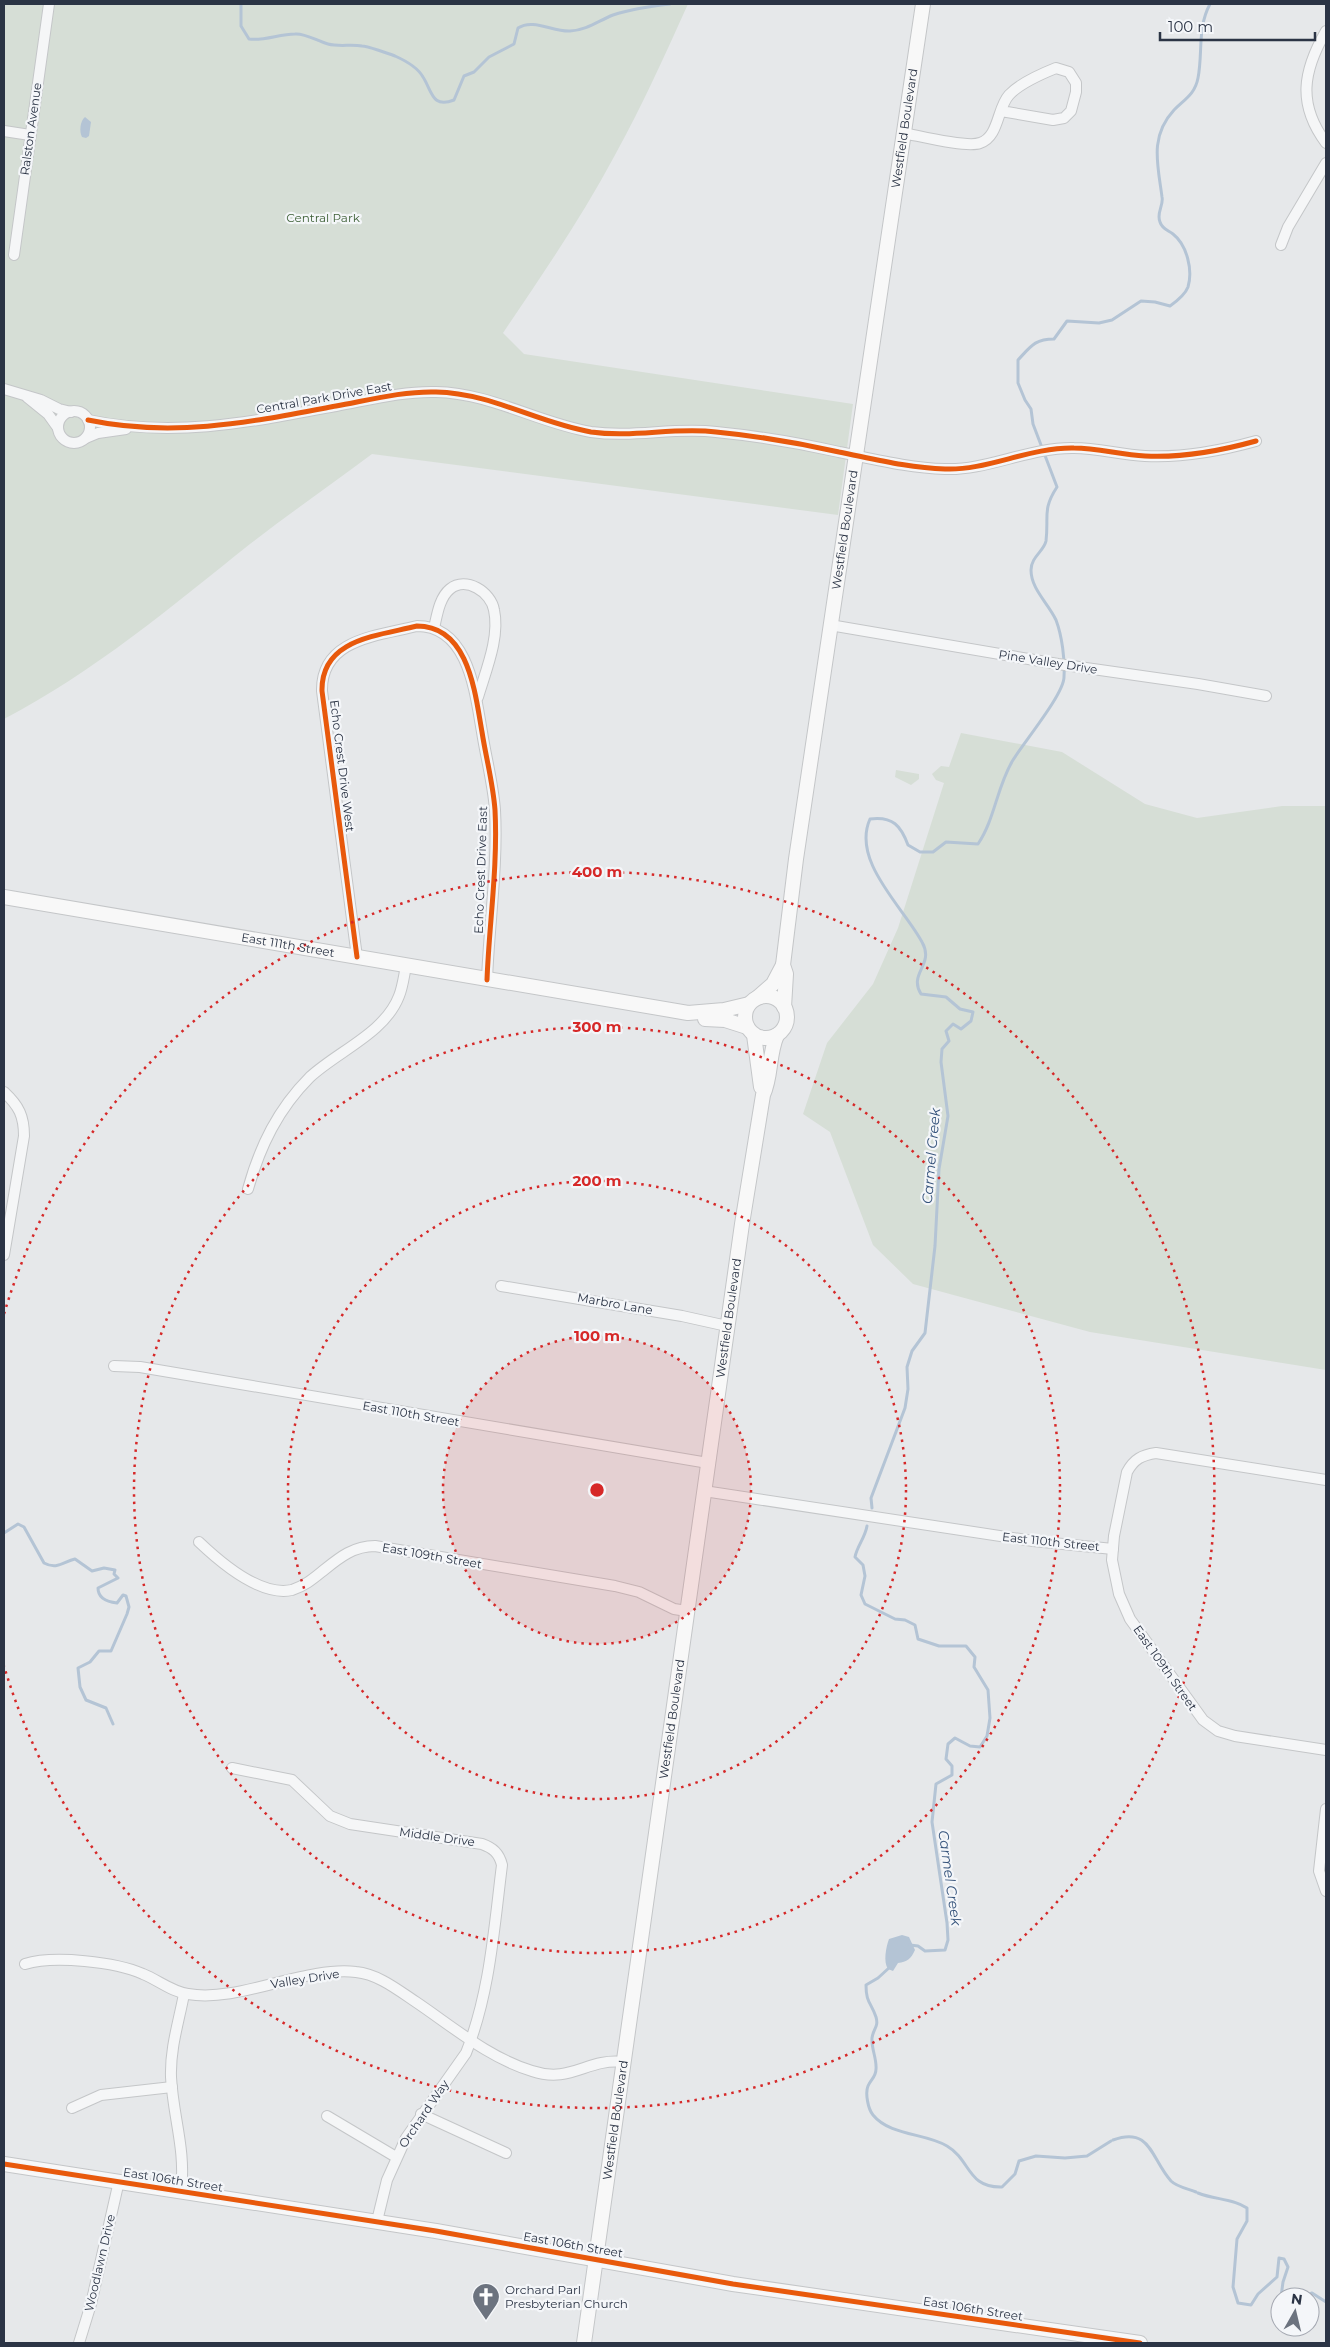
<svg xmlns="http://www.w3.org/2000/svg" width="1330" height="2347" viewBox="0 0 1330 2347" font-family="Montserrat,sans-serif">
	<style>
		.green { fill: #d6ded6 }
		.water { fill: #b4c4d5 }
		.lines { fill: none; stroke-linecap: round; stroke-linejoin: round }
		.stream { stroke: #b4c4d5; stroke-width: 3 }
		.street-casing { stroke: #c4c6c8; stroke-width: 12 }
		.secondary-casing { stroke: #c4c6c8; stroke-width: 16 }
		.street { stroke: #f5f6f7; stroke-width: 10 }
		.secondary { stroke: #f8f8f8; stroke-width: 14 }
		.cycleway-casing { stroke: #f4f6f9; stroke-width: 8 }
		.cycleway { stroke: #e8590c; stroke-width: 5 }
		.ring { fill: none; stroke: #d62828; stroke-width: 2.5; stroke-dasharray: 2.5 5 }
		.labels { text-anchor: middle; stroke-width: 4.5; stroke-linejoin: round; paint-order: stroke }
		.street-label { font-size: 12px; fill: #2b3445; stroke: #f4f6f9 }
		.park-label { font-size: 12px; fill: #3f6138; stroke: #f4f6f9 }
		.poi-label { font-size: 12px; fill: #2b3445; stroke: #f4f6f9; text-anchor: start }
		.water-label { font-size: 14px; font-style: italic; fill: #34527a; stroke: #f4f6f9 }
		.centre { fill: #d62828; stroke: #f4f6f9; stroke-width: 2.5 }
		.ring-label { font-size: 15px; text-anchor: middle; font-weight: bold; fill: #d62828; stroke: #f4f6f9; stroke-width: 4.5; stroke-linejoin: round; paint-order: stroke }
	</style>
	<rect width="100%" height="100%" fill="#e6e8ea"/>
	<!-- green -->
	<g class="green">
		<path d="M4,4H688C665,55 642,106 615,155C582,217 542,275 503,333L524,354L853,404L838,515L372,454C332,484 290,513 250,544C171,607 94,672 4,719Z"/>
		<path d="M961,733L1062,752L1145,804L1197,818L1282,806H1326V1370L1090,1332L913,1284L873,1245L830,1132L803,1114L827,1043L873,984L898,928L944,783L936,780L932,774L941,766L949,767Z"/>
		<path d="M896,770L919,774V779L911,785L895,777Z"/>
	</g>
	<!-- water -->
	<g class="water">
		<path d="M85,117L91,122L89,136L86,138L82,137C79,132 80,121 85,117Z"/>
		<path d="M902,1935L909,1937L915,1950C911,1959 907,1962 898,1963L893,1971L888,1969C883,1962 886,1947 889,1939Z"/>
	</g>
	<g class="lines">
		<!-- stream -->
		<g class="stream">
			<path d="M241,4V26L249,39C265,41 279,34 295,34C305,33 317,41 328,44C339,47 351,44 362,46C367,46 390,54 395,56C404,60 418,68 423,77C432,91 432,109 454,100L464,76L474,72L489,57L514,44L518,28C533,18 553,32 570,31C587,30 598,21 613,15C631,9 652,6 670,4"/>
			<path d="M872,1508L871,1498L905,1408L908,1389L907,1367L912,1351L925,1333L935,1246L939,1169L948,1116L941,1062L942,1049L949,1041L946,1031L953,1024L961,1029L971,1021L973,1012L960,1009L946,997L921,994C908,973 935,965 922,942C904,908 851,861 870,819C893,816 901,826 908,845L920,852H933L946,842L978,844C995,819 997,786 1013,760C1024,742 1064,694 1064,677C1065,659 1062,636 1056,620C1048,603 1031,589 1031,570C1031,557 1044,551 1046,541C1049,516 1042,510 1057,487L1033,424L1031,409L1025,400L1018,383V360C1031,346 1035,339 1054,339L1067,321L1099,323L1112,320L1141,301L1155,302L1170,306C1177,301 1185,295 1188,287C1193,270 1187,245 1173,234C1168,230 1162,229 1160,222C1156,213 1164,205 1162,197C1158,165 1149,137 1174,110C1185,99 1195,94 1198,78C1203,53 1197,28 1210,4"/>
			<path d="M867,1526C865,1538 857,1546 855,1557L863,1565L865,1576L861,1595L865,1604L895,1619L905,1620L915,1625L918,1639L939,1646H966L975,1657L974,1667L988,1690L990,1718L987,1736L980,1747L970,1746L955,1738L948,1744L946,1759L952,1766V1775L936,1784L932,1822L947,1923L948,1940L945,1950L925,1951L918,1946L910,1945"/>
			<path d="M4,1533L18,1524L24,1527L44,1563C57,1570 63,1562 75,1559L92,1571L104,1568L115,1570L114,1574L118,1578L98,1588C98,1599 108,1602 117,1603L123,1595L126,1596L129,1607L127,1614L111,1651H99L90,1662L78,1668L80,1687L86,1700L106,1708L113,1724"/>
			<path d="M890,1967L878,1978L866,1985C866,2003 871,2002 876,2017C879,2027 873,2029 872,2038C871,2048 877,2059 876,2069C876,2077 871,2079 868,2086C865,2093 868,2109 873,2115C890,2136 926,2133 947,2146C971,2160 967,2188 1002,2187L1015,2174L1019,2161L1036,2156L1065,2158L1087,2156L1111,2141"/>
			<path d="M1113,2140C1151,2126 1151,2159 1171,2181C1177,2187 1189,2189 1196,2192"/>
			<path d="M1198,2193C1215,2200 1232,2198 1247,2208V2221L1237,2239L1233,2287L1238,2303L1251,2305L1258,2294L1277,2277L1279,2258L1284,2259L1288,2267L1283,2282L1281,2297"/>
			<path d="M1302,2297L1312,2293L1326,2302"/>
		</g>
		<defs>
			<g id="street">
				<path d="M1326,31C1303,71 1297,104 1326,143"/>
				<path d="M4,131L30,135"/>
				<path d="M903,133C920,136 966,148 980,143C999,137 997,108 1009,95C1020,83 1041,74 1056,68L1069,72L1076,83V92L1071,111L1064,118L1053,120L1001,111"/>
				<path d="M1281,245L1288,227L1326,163"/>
				<path d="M14,255L49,4"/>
				<path d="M4,389L41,400L59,409L71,412"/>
				<path d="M27,397L48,414L58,428"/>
				<circle cx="74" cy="427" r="16"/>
				<path d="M88,420C174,438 251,422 336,406C369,400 403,391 436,392C491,393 538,423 591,432C633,438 674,427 716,432C757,436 799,443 839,452C874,459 909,468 945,469C986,471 1030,447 1074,448C1098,448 1121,455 1145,456C1183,458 1220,451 1256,441"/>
				<path d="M86,438L98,433L126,429"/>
				<path d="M830,625L1058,664L1198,684L1266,696"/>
				<path d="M434,628C437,616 439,598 450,589C466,576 491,592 494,610C500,637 486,670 478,697"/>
				<path d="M357,957L322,691C321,639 377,636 417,626C469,626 475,693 482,732C486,758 493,783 495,810C498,866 489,925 487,980"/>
				<path d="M4,1092C19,1106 24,1116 24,1136L4,1255"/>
				<path d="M248,1189C260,1146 278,1109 310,1077C338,1051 385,1033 399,996C403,986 404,975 406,966"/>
				<path d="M501,1286L682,1316L727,1326"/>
				<path d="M114,1366L140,1367L708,1463"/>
				<path d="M1326,1480L1156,1453C1142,1455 1134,1459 1127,1472L1114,1536L1112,1560L1119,1594L1130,1619L1203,1720L1218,1731L1235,1736L1326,1750"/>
				<path d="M704,1491L1033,1541L1113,1549"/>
				<path d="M199,1542C220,1562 260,1597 292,1590C305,1586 314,1578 324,1570C340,1557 354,1546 375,1546L615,1586L639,1592L674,1609L687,1611"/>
				<path d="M232,1768L292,1780L330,1816L350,1824L482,1844C493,1848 499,1853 502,1865C494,1928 490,1993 466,2053L406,2138L387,2180L377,2221"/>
				<path d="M1326,1809L1319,1871L1326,1891"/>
				<path d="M25,1964C54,1955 116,1962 143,1974C158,1980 172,1992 188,1994C239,2003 304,1966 356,1972C378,1974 398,1990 416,2002C453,2027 489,2058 532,2071C571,2084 587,2058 623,2062"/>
				<path d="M72,2108L101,2095L172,2087"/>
				<path d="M421,2114L506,2153"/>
				<path d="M327,2116L396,2157"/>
				<path d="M181,2191C186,2149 173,2117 171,2077C170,2048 179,2021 184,1994"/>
				<path d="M79,2343L91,2304L119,2181"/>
			</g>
			<g id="secondary">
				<path id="s1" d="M4,897L688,1013L724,1010L749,1004"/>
				<circle cx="766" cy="1017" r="21"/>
				<path d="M757,998L773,984L783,965"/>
				<path id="s2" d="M784,1007L786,974L783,965L796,859L923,4"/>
				<path d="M705,1019L725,1020L747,1027"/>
				<path d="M754,1035L761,1087"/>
				<path d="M4,2164L436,2231L733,2284L1140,2343"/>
				<path id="s3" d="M584,2343L742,1224L763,1095C772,1075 768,1056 777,1035"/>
			</g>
		</defs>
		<!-- street casing -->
		<use href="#street" class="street-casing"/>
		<!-- secondary casing -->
		<use href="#secondary" class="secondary-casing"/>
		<!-- street -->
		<use href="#street" class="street"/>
		<!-- secondary -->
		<use href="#secondary" class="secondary"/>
		<defs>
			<g id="cycleway">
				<path d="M88,420C174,438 251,422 336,406C369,400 403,391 436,392C491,393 538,423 591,432C633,438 674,427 716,432C757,436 799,443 839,452C874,459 909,468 945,469C986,471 1030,447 1074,448C1098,448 1121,455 1145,456C1183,458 1220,451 1256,441"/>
				<path d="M357,957L322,691C321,639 377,636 417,626C469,626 475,693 482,732C486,758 493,783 495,810C498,866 489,925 487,980"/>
				<path d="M4,2164L436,2231L733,2284L1140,2343"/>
			</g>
		</defs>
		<!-- cycleway casing -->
		<use href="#cycleway" class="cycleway-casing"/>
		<!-- cycleway -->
		<use href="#cycleway" class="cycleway"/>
	</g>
	<!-- distance rings -->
	<circle cx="597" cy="1490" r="154" fill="#d62828" fill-opacity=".12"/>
	<g class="ring">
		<circle cx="597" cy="1490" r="154"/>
		<circle cx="597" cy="1490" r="309"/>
		<circle cx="597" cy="1490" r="463"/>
		<path d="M4 1314A618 618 0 1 1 4 1666"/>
	</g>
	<!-- icons -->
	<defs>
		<symbol id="church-pin" viewBox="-11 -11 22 30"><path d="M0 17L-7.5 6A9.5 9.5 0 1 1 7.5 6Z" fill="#6c737f" stroke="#f4f6f9"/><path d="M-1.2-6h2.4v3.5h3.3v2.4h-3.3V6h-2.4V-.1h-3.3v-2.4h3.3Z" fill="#fff"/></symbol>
	</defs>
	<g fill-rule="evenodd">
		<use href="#church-pin" x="470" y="2281" width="32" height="43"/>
	</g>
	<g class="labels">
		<!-- street labels -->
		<g class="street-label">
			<text dy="4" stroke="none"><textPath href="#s2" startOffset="888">Westfield Boulevard</textPath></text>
			<text transform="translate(31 129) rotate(-82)" y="4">Ralston Avenue</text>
			<text transform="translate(324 398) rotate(-10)" y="4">Central Park Drive East</text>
			<text dy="4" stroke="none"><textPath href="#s2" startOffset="482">Westfield Boulevard</textPath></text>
			<text transform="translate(1048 662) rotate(9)" y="4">Pine Valley Drive</text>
			<text transform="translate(342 766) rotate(83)" y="4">Echo Crest Drive West</text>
			<text transform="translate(481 870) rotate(-88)" y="4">Echo Crest Drive East</text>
			<text dy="4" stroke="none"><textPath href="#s1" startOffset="288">East 111th Street</textPath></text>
			<text transform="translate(615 1304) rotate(10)" y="4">Marbro Lane</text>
			<text dy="4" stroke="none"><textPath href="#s3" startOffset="1035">Westfield Boulevard</textPath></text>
			<text transform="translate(411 1414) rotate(10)" y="4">East 110th Street</text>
			<text transform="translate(1051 1542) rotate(6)" y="4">East 110th Street</text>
			<text transform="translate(432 1556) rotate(10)" y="4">East 109th Street</text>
			<text transform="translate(1165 1668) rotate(55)" y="4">East 109th Street</text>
			<text dy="4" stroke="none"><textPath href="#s3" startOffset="630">Westfield Boulevard</textPath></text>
			<text transform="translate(437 1837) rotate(8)" y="4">Middle Drive</text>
			<text transform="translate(305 1979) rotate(-9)" y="4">Valley Drive</text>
			<text transform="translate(424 2114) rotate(-56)" y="4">Orchard Way</text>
			<text dy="4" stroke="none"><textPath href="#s3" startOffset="225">Westfield Boulevard</textPath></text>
			<text transform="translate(173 2180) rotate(9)" y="4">East 106th Street</text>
			<text transform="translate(573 2245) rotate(10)" y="4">East 106th Street</text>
			<text transform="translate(100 2263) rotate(-77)" y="4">Woodlawn Drive</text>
			<text transform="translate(973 2309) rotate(9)" y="4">East 106th Street</text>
		</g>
		<!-- park labels -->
		<g class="park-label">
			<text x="323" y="222">Central Park</text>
		</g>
		<!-- poi labels -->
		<g class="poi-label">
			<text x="505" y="2294">Orchard Parl<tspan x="505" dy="14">Presbyterian Church</tspan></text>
		</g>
		<!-- water labels -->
		<g class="water-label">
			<text transform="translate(931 1156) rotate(-85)" y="5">Carmel Creek</text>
			<text transform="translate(950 1878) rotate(82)" y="5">Carmel Creek</text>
		</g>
	</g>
	<circle cx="597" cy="1490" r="8" class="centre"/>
	<g class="ring-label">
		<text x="597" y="877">400 m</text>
		<text x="597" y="1032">300 m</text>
		<text x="597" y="1186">200 m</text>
		<text x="597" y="1341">100 m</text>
	</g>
	<!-- border -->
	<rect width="1330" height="2347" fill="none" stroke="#2b3445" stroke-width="10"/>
	<!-- north arrow -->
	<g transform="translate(1295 2312) rotate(8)"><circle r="24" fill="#f4f6f9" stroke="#a4a8b1"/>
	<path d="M0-4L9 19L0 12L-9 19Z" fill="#6c737f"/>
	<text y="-8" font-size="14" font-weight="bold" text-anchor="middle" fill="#2b3445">N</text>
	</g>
	<!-- scale -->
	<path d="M1160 32v8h155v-8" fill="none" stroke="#2b3445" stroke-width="2.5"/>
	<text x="1168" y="32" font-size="15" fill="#2b3445" stroke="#f4f6f9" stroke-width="4" paint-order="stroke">100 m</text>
</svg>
